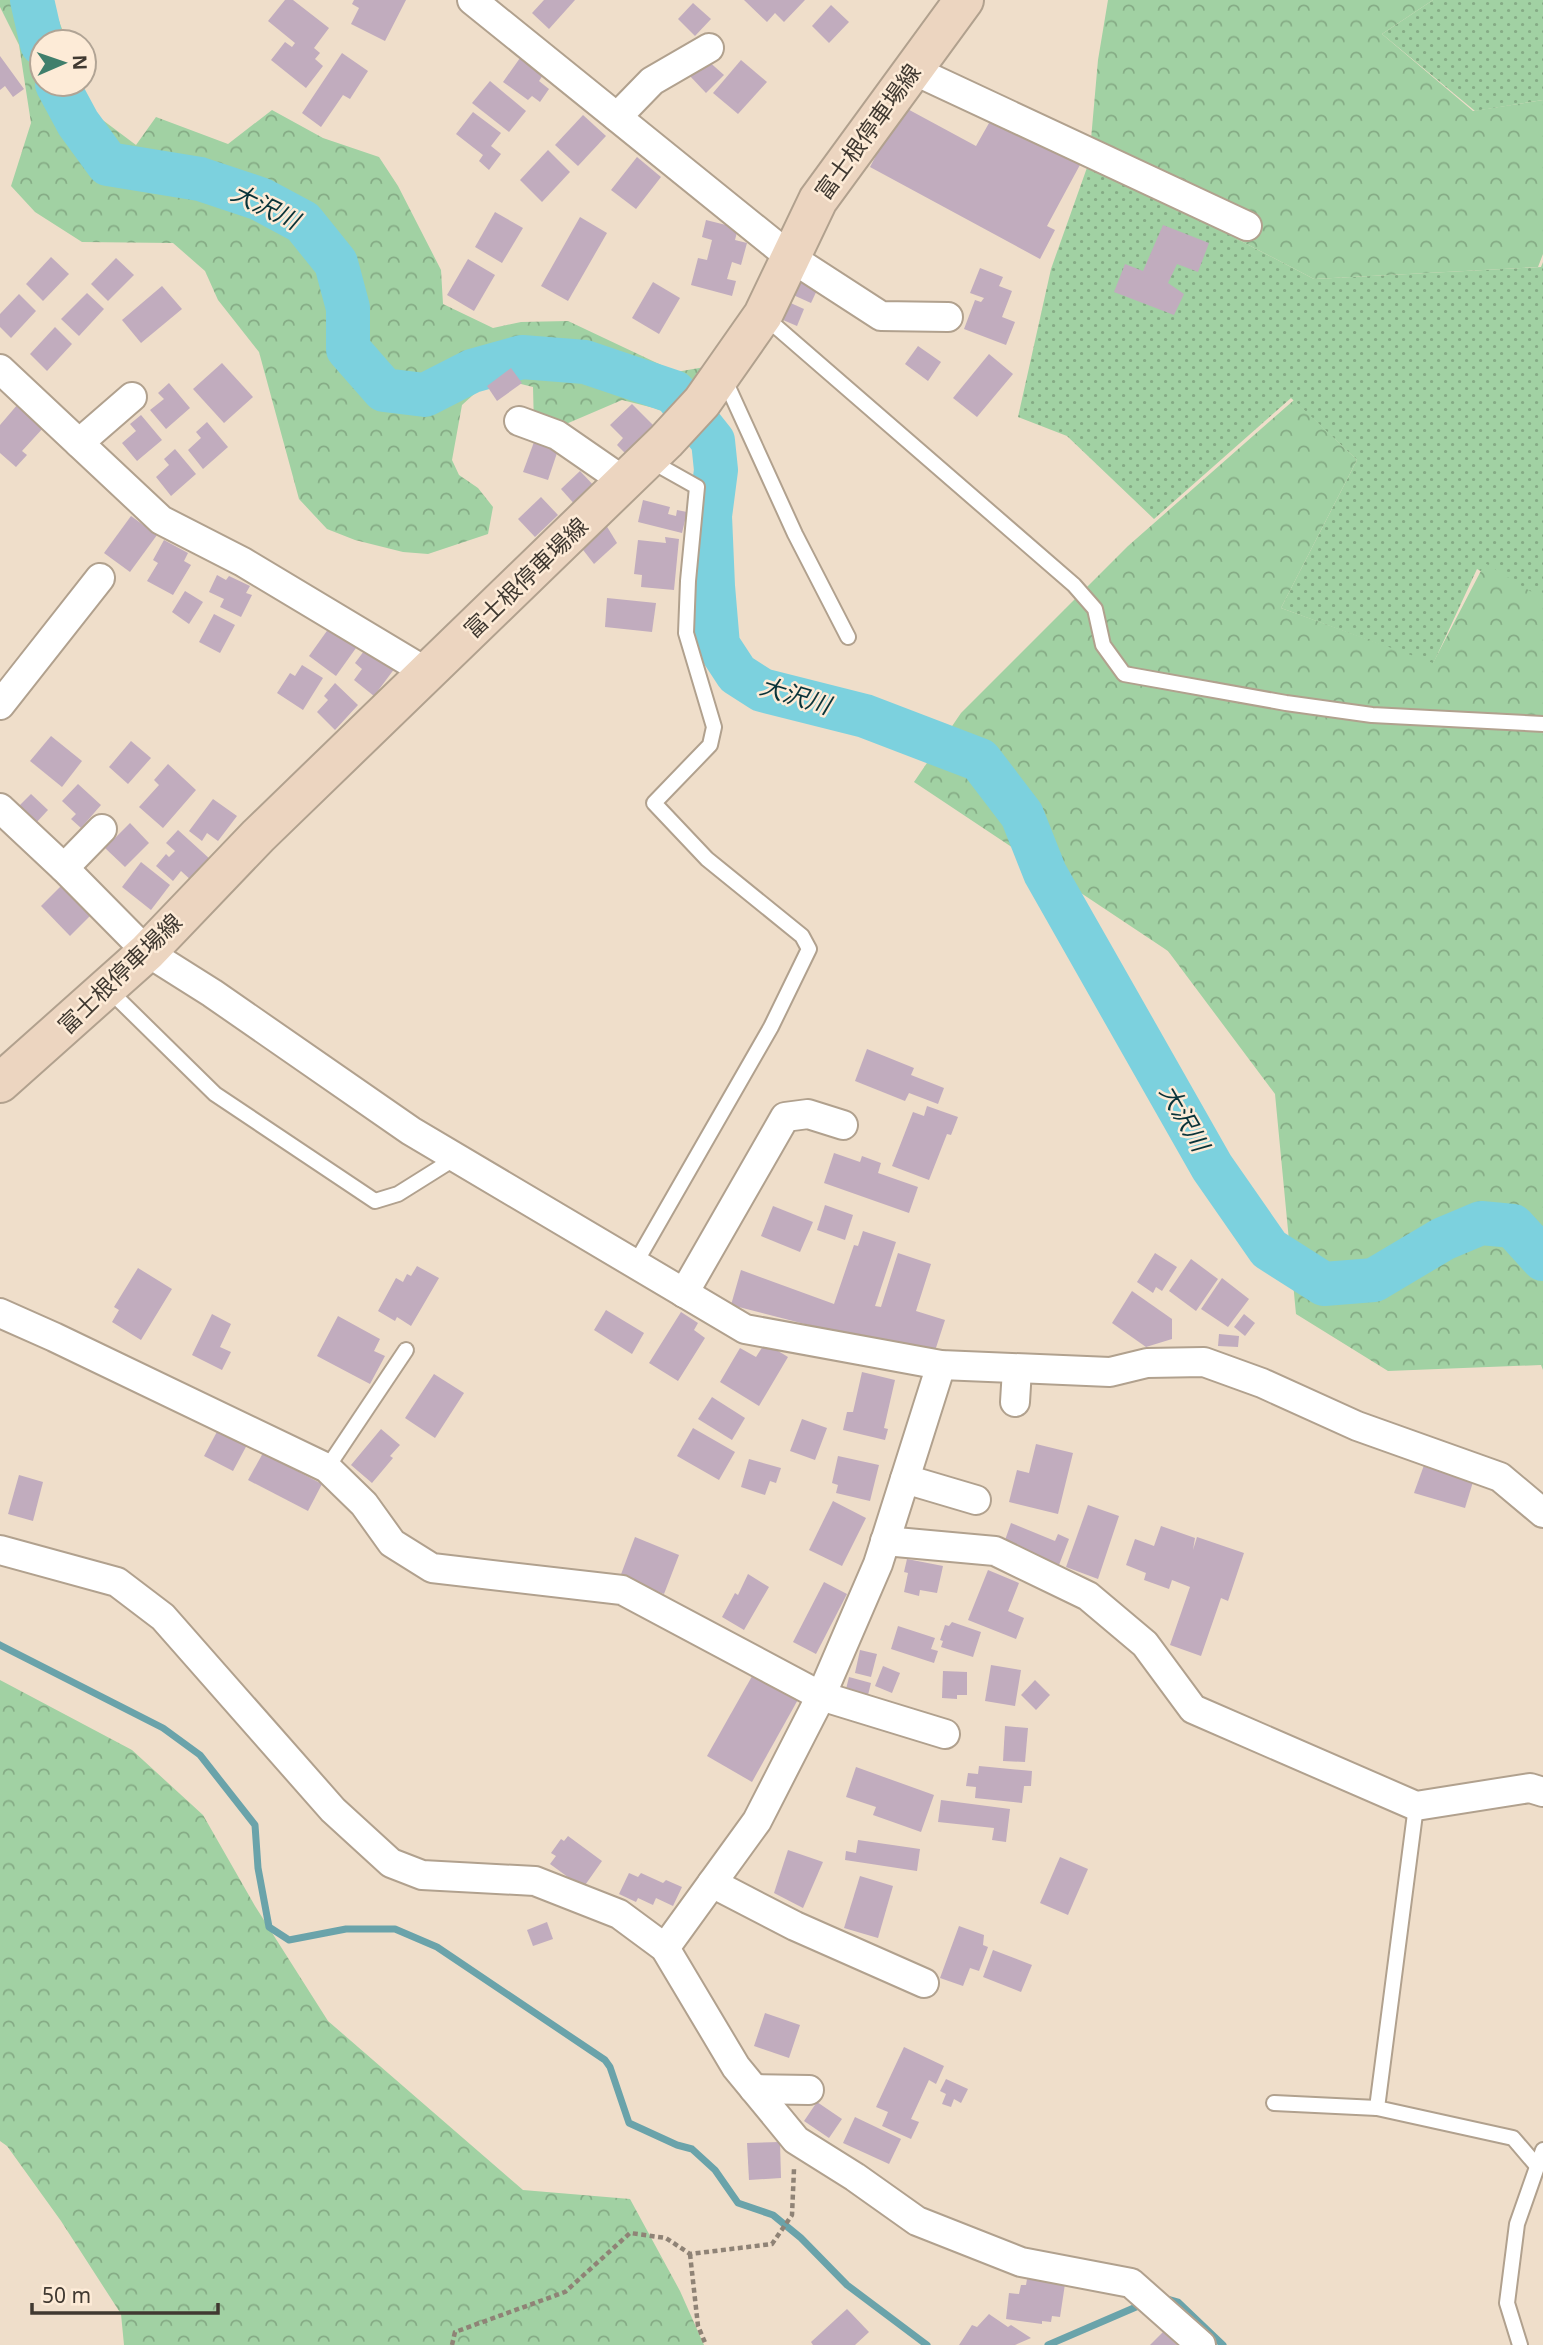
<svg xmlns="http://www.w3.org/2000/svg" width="1543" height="2345" viewBox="0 0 1543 2345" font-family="'Noto Sans','Noto Sans JP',sans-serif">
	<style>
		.grass { fill: url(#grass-dots) }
		.forest { fill: url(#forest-crowns) }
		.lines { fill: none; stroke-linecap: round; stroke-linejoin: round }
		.stream { stroke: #6aa3aa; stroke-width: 7 }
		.river { stroke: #7cd1de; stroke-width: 44 }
		.building { fill: #c1acbe }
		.service-casing { stroke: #b1a18e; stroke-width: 18 }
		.minor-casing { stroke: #b1a18e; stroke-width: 32 }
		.secondary-casing { stroke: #b1a18e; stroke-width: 42 }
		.path { stroke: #8f8376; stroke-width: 4.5; stroke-dasharray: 5 3.5; stroke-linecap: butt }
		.service { stroke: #fff; stroke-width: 14 }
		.minor { stroke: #fff; stroke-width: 28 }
		.secondary { stroke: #ecd5c0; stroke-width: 38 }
		.labels { text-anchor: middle; stroke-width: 5; stroke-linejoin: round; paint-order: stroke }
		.street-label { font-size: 23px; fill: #403931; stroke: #fdebd7 }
		.water-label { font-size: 24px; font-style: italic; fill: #083339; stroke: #fdebd7 }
	</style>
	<defs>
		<pattern id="grass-dots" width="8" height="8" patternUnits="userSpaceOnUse" patternTransform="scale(1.75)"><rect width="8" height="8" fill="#a1d1a3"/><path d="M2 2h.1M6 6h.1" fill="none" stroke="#85ab85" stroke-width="1.8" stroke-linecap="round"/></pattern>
		<pattern id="forest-crowns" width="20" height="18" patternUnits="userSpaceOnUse" patternTransform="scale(1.75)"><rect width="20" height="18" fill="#a1d1a3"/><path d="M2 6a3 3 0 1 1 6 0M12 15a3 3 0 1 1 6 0" fill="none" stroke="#85ab85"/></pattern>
	</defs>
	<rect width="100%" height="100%" fill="#efdeca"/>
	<!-- grass -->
	<g class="grass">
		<path d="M1433,0H1543V100L1475,111L1382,34Z"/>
		<path d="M1089,162L1314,279L1541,267L1543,262V607L1477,569L1433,664L1281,608L1357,460L1291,398L1154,519L1067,436L1018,417L1051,269Z"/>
	</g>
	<!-- forest -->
	<g class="forest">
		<path d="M0,0H51L67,42H42V84H82L92,112L136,145L156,117L228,144L272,110L323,138L379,157L398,186L441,270L443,304L493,328L521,322L568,321L676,372L705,367L689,421L654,408L622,400L559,427H534L533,387L493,377L462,405L452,460L459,475L478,488L493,507L488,534L428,554L403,552L355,540L327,529L299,499L259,352L218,300L205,271L173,243L82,242L35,212L11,186L31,123L19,45L0,7Z"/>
		<path d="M1108,0H1433L1382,34L1473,111L1543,100V254L1538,267L1314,279L1089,162L1098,60Z"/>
		<path d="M1294,400L1357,460L1281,608L1433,663L1485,563L1543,599V1370L1541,1365L1388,1371L1296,1314L1275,1094L1168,951L914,782L961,713L1128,546Z"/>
		<path d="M0,1680L132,1750L203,1815L255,1906L328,2021L523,2190L630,2199L680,2291L704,2345H124L121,2314L61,2221L7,2146L0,2141Z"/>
	</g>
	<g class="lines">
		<!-- stream -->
		<g class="stream">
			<path d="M0,1645L163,1728L200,1755L255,1825L258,1868L269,1927L289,1940L346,1929H395L437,1947L605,2060L610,2067L629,2123L677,2145L692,2149L715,2170L738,2203L773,2215L801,2238L847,2285L927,2345"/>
			<path d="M1164,2298L1178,2302L1223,2345"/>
			<path d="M1048,2345L1143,2304"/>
		</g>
		<!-- river -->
		<g class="river">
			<path d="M32,0L42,44"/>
			<path d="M57,84L78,123L108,164L200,179L260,199L303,222L336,263L348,308V349L384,390L425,395L472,371L522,357L585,362L674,392L713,441L716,470L710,516L713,586L718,645L737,674L762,690L865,716L980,760L1022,815L1045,873L1212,1167L1269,1249L1324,1284L1374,1280L1443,1239L1481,1223L1513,1226L1543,1259"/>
		</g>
	</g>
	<!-- building -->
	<g class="building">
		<path d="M285,0H293L329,28L314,48L320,53L315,59L323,66L306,88L271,60L285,42L292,47L295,43L268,21Z"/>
		<path d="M354,0H406L385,41L351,24L359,8L352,4Z"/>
		<path d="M544,0H575L549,29L532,13Z"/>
		<path d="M744,0H805L784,22L775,13L767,22Z"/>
		<path d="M693,3L711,19L695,36L678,19Z"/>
		<path d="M831,5L849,22L829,43L812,26Z"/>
		<path d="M342,53L368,71L350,99L343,95L321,127L302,113Z"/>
		<path d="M0,56L24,89L13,97L5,86L0,90Z"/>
		<path d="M520,58L543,75L539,81L549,89L540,102L532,96L528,100L503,82Z"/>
		<path d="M706,59L724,75L706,93L689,75Z"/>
		<path d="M741,60L767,82L738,114L713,93Z"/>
		<path d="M490,81L526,111L509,132L472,103Z"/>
		<path d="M902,106L976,146L993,116L1081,163L1047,226L1055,230L1040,259L870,167Z"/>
		<path d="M473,112L501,133L491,146L501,154L489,170L479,161L483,155L456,134Z"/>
		<path d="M583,115L606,136L578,166L555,145Z"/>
		<path d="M548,150L570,172L542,202L520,180Z"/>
		<path d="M637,157L661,177L636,209L611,190Z"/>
		<path d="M495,212L523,228L502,263L475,247Z"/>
		<path d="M580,217L607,233L568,301L541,286Z"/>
		<path d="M706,220L738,228L735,240L747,243L741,265L732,262L727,279L736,281L732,296L691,285L698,258L707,260L712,240L702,237Z"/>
		<path d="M1163,225L1209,243L1198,272L1177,264L1168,283L1184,294L1174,315L1114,292L1125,264L1143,271Z"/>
		<path d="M51,257L69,274L43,301L26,284Z"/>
		<path d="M116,258L134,275L108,301L91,284Z"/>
		<path d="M468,259L495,275L474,311L447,295Z"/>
		<path d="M980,268L1003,277L999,286L1012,291L1002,317L1015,322L1006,345L964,329L975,300L981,302L984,298L970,293Z"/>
		<path d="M798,277L819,286L811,303L791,294Z"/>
		<path d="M653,282L680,298L659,334L632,318Z"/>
		<path d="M162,286L182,309L141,343L122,320Z"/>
		<path d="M87,293L104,309L79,336L61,319Z"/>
		<path d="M19,294L36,311L11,338L0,327V314Z"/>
		<path d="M784,300L804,309L797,326L776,317Z"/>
		<path d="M55,327L72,344L47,371L30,354Z"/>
		<path d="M918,346L941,362L928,381L905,364Z"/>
		<path d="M989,354L1013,374L977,417L953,398Z"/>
		<path d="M222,363L253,397L224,423L193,389Z"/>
		<path d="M511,368L522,383L497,401L487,386Z"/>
		<path d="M169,383L190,408L166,429L150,410L164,399L158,393Z"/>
		<path d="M18,404L44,427L22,451L27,455L16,467L0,453V425Z"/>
		<path d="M632,404L654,426L631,459L617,445L623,438L610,425Z"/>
		<path d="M141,415L162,440L137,461L122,443L136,431L130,424Z"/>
		<path d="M207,422L228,447L203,469L188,450L201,438L196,432Z"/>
		<path d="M534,442L558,450L548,480L523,472Z"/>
		<path d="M175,449L196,474L171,496L156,477L169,465L164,459Z"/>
		<path d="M580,471L597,489L577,507L561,489Z"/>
		<path d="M541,497L558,515L535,537L518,519Z"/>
		<path d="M643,500L670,507L668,514L676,516L677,510L687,512L682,533L638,522Z"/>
		<path d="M131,516L157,535L130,572L104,553Z"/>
		<path d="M606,525L617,543L594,564L580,546Z"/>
		<path d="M665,537L679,539L674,590L641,587L642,575L634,574L638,540L666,543Z"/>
		<path d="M164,540L188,553L184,561L191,565L173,595L147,581L158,563L153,560Z"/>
		<path d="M217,575L226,580L229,576L250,586L246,593L252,595L241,617L220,607L224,599L209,592Z"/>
		<path d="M185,591L203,602L189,624L172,612Z"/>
		<path d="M607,598L656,603L652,632L605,627Z"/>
		<path d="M214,614L235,625L220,653L199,642Z"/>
		<path d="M329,628L356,648L336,676L309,656Z"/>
		<path d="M367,647L395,668L374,696L354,680L362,669L355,663Z"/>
		<path d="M302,665L323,678L303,710L277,693L290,673L295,676Z"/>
		<path d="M335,683L358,705L335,730L317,712L328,700L324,696Z"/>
		<path d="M51,736L82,761L62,787L30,761Z"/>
		<path d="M131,741L151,758L128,784L109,767Z"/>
		<path d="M168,764L196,790L163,828L139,807L159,785L154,780Z"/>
		<path d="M78,784L101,805L81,828L71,819L76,814L62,801Z"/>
		<path d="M31,794L48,810L35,824L18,807Z"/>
		<path d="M213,799L237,816L218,841L207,833L202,841L189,831Z"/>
		<path d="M130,823L149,843L125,867L105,848Z"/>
		<path d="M178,830L211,860L192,881L181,871L173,881L156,866L166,854L169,857L175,851L166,843Z"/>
		<path d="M141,862L170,885L151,910L122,887Z"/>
		<path d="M61,886L90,916L70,936L41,906Z"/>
		<path d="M867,1049L914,1068L911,1075L944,1088L938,1104L909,1093L905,1101L855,1081Z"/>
		<path d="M927,1106L958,1117L951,1135L947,1134L929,1180L892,1166L913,1112L924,1116Z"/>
		<path d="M834,1153L860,1162L862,1156L881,1163L878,1173L918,1187L909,1213L824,1183Z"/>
		<path d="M825,1205L853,1215L845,1240L817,1230Z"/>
		<path d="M773,1206L813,1222L800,1252L761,1236Z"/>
		<path d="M863,1231L896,1242L875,1306L881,1307L898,1253L931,1264L916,1311L945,1320L933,1357L731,1305L741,1270L834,1304L854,1245L858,1246Z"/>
		<path d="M1155,1253L1177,1267L1162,1291L1156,1287L1153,1293L1137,1282Z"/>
		<path d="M1191,1259L1218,1279L1196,1311L1169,1291Z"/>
		<path d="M417,1266L439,1278L411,1326L397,1317L395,1321L378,1311L396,1278L403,1282L407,1274L411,1276Z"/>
		<path d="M138,1268L172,1289L141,1340L112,1322L119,1310L114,1307Z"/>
		<path d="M1222,1278L1249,1299L1228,1327L1201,1309Z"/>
		<path d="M1132,1291L1172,1319V1339L1146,1347L1112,1323Z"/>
		<path d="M606,1310L644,1333L632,1354L594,1330Z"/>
		<path d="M681,1312L698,1323L694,1330L705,1338L678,1381L649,1363Z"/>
		<path d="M212,1314L231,1324L220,1347L231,1352L222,1370L192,1355Z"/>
		<path d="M1244,1314L1255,1323L1245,1336L1234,1327Z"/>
		<path d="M338,1316L380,1339L374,1351L385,1356L370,1384L317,1356Z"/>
		<path d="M1219,1334L1239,1336L1238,1347L1218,1346Z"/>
		<path d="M765,1343L788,1357L759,1406L720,1382L740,1348L756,1357Z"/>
		<path d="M862,1372L895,1380L884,1428L888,1429L885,1440L843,1430L847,1412H853Z"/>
		<path d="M434,1374L464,1393L435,1438L405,1418Z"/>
		<path d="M712,1397L745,1418L732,1440L698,1419Z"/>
		<path d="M802,1419L827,1428L815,1460L790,1451Z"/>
		<path d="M219,1428L248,1443L233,1471L204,1456Z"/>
		<path d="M693,1428L735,1452L719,1480L677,1456Z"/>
		<path d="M381,1429L400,1445L390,1456L393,1458L372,1483L351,1465Z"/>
		<path d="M1036,1444L1073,1453L1058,1514L1009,1502L1017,1470L1029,1473Z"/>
		<path d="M263,1453L322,1484L308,1511L248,1480Z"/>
		<path d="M1428,1454L1476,1472L1465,1508L1414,1493Z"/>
		<path d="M838,1456L879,1465L870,1501L836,1493L838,1485L832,1483Z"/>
		<path d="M749,1459L781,1468L776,1483L770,1481L765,1495L741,1487Z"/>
		<path d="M19,1475L43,1482L33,1521L8,1514Z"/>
		<path d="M833,1501L866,1518L842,1566L809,1550Z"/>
		<path d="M1088,1505L1119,1516L1098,1579L1066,1567Z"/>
		<path d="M1011,1523L1055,1541L1058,1534L1069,1539L1059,1565L1004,1543Z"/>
		<path d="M1161,1526L1195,1538L1193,1550L1197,1537L1244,1553L1228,1601L1221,1598L1201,1656L1170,1645L1190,1587L1172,1580L1169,1589L1144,1580L1146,1573L1126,1565L1135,1539L1154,1546Z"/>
		<path d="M635,1537L679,1555L664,1594L620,1577Z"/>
		<path d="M907,1559L943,1566L937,1593L920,1590L919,1596L904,1592L908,1573L904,1572Z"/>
		<path d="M988,1570L1019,1583L1008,1611L1024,1618L1016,1639L968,1620Z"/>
		<path d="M748,1574L769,1587L744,1630L722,1617L735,1593L738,1595Z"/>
		<path d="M824,1582L847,1594L816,1654L793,1642Z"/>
		<path d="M952,1622L981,1632L973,1657L941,1647L943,1641L940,1640L945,1625L949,1626Z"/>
		<path d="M898,1626L935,1638L931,1649L938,1651L934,1663L891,1649Z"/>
		<path d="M860,1650L877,1654L871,1677L855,1673Z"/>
		<path d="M991,1665L1021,1670L1015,1706L985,1701Z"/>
		<path d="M883,1666L900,1673L892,1693L875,1686Z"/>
		<path d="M755,1671L800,1696L752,1782L707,1756Z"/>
		<path d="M943,1671L967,1672V1695H957V1699L942,1698Z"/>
		<path d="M849,1677L871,1683L868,1695L846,1689Z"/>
		<path d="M1035,1680L1050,1695L1036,1710L1021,1695Z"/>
		<path d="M1005,1726L1028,1728L1025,1762L1003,1761Z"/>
		<path d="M979,1766L1032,1771L1031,1786H1024L1022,1803L975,1798L976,1787L966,1786L968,1773L978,1774Z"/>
		<path d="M856,1767L934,1795L921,1832L873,1815L876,1807L846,1797Z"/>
		<path d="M941,1800L1010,1809L1006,1842L992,1840L994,1828L938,1822Z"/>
		<path d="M568,1836L602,1861L583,1888L550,1864L556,1856L551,1853L561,1839L564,1841Z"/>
		<path d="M858,1840L920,1849L917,1871L845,1860L846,1851L856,1853Z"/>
		<path d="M788,1850L823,1862L803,1908L774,1893Z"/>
		<path d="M1060,1857L1088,1869L1068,1915L1040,1903Z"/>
		<path d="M629,1873L638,1877L641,1873L663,1883L666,1880L682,1887L673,1906L656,1898L653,1905L638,1898L636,1902L619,1894Z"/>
		<path d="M860,1876L893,1886L878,1938L844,1928Z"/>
		<path d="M547,1922L553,1939L533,1946L527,1930Z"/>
		<path d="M959,1926L984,1935L983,1945L988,1947L979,1971L970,1968L963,1986L940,1978Z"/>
		<path d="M993,1950L1032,1965L1021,1992L983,1977Z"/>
		<path d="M765,2013L800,2025L789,2058L754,2046Z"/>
		<path d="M904,2047L944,2066L936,2084L929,2080L911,2119L919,2122L911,2139L882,2126L888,2112L876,2107Z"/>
		<path d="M946,2079L968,2089L961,2103L954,2099L951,2107L942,2104L946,2094L940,2091Z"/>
		<path d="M817,2102L842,2119L829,2138L804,2121Z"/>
		<path d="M855,2117L901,2139L889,2164L843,2143Z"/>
		<path d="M780,2142L781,2178L749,2180L747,2143Z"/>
		<path d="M1027,2279L1065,2284L1060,2317L1052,2316L1051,2322L1042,2321V2324L1006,2319L1009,2293L1019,2294L1021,2285H1026Z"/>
		<path d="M847,2309L869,2332L855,2345H813L811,2342Z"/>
		<path d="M989,2314L1008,2327L1011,2325L1031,2338L1015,2345H959L972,2325L977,2327Z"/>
		<path d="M1163,2332L1177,2345H1150Z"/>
	</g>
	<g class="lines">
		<defs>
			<g id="service">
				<path d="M765,317L1074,585L1095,609L1103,645L1124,674L1286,703L1372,715L1543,724"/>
				<path d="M723,376L795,534L848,637"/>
				<path d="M108,989L215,1094L375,1201L398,1194L457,1157"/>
				<path d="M635,1264L771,1027L809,949L802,936L707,859L654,803L710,745L714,727L686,633L688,581L697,487L649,460"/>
				<path d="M327,1468L406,1350"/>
				<path d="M1416,1806L1377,2108L1513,2138L1537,2166"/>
				<path d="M1274,2103L1377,2108"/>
				<path d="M1520,2345L1507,2303L1517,2224L1543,2150"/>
			</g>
			<g id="minor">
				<path d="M472,0L790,257L881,316L948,317"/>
				<path d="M913,70L1247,226"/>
				<path d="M617,117L652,81L709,48"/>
				<path d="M0,369L161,520L243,562L428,673"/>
				<path d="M519,421L557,435L625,482"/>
				<path d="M79,443L132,397"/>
				<path d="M0,705L100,578"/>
				<path d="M0,808L64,868L147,952L212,993L411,1131L745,1329L941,1365L1110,1372L1147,1363L1204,1362L1262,1383L1357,1426L1500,1477L1543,1513"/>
				<path d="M64,868L102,829"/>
				<path d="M684,1293L785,1117L808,1114L843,1125"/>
				<path d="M0,1313L54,1337L327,1468L364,1504L392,1543L432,1568L622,1590L821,1696L945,1734"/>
				<path d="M1015,1402L1017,1369"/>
				<path d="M905,1479L976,1500"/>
				<path d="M885,1541L995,1551L1088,1596L1145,1644L1193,1709L1416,1806L1530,1788L1543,1792"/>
				<path d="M0,1550L117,1582L163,1617L333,1810L391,1863L422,1875L535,1881L619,1914L665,1948L736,2067L796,2140L855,2177L917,2221L1021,2262L1131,2283L1201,2345"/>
				<path d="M712,1883L795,1926L924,1983"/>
				<path d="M665,1948L757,1821L821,1696L878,1564L941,1365"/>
				<path d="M754,2089L809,2090"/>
			</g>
			<path id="secondary" d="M0,1083L147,952L258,836L666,441L702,402L763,315L818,200L964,0"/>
		</defs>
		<!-- service casing -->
		<use href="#service" class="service-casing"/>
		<!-- minor casing -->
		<use href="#minor" class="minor-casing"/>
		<!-- secondary casing -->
		<use href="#secondary" class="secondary-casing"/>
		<!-- path -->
		<g class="path">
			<path d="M690,2254L698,2326L706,2345"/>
			<path d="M452,2345L455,2332L565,2292L630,2233L666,2238L690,2254L772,2244L792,2215L794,2169"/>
		</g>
		<!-- service -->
		<use href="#service" class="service"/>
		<!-- minor -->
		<use href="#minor" class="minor"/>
		<!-- secondary -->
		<use href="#secondary" class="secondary"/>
	</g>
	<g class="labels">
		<!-- street labels -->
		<g class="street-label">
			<text transform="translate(868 132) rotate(-54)" y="8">富士根停車場線</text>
			<text transform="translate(526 578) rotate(-44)" y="8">富士根停車場線</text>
			<text transform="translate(120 974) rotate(-44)" y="8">富士根停車場線</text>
		</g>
		<!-- water labels -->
		<g class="water-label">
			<text transform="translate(265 207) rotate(26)" y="8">大沢川</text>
			<text transform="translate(795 696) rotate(17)" y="8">大沢川</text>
			<text transform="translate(1184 1118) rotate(60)" y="8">大沢川</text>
		</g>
	</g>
	<!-- north arrow -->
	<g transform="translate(63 63) rotate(88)"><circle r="33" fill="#fdebd7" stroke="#b1a495" stroke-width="2"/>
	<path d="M0-5L12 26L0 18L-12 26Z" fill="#407f6c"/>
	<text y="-10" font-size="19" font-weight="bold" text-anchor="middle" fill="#403931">N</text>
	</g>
	<!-- scale -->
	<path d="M32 2303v10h186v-10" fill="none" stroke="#403931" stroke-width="3.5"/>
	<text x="42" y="2303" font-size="21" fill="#403931" stroke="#fdebd7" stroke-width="5" paint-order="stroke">50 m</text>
</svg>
